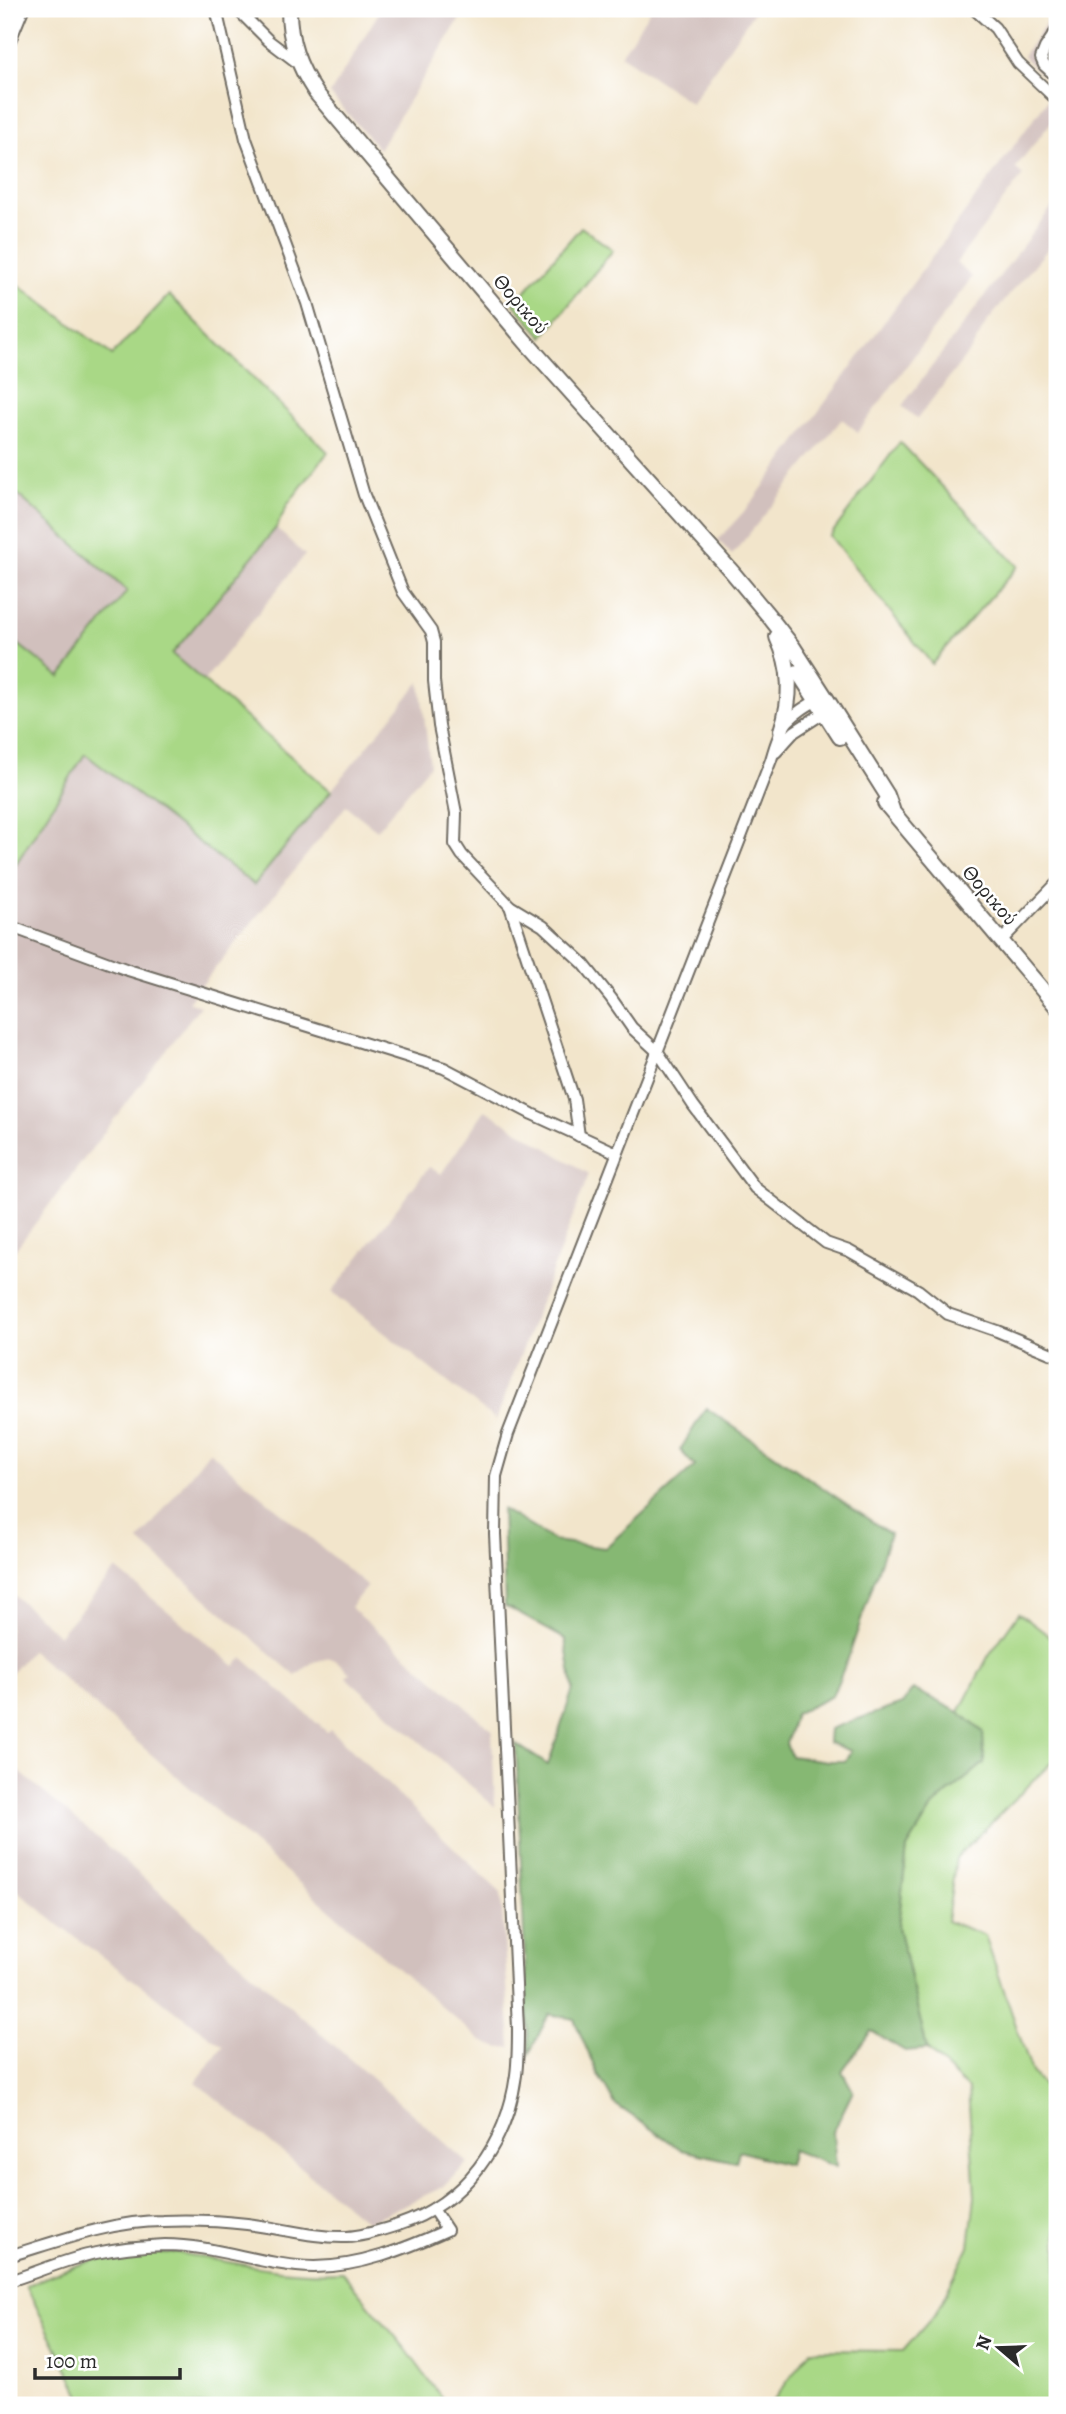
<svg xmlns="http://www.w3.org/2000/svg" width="1066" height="2414" viewBox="0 0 1066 2414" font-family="Alegreya,serif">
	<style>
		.industrial { fill: #d1c0bd }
		.green { fill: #a9d886; stroke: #6a8258; stroke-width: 2 }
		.forest { fill: #86b873; stroke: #58724f; stroke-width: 2 }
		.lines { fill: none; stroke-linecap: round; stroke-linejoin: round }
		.minor-casing { stroke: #716c63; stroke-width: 14 }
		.major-casing { stroke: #716c63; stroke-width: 18 }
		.minor { stroke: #fff; stroke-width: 10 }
		.major { stroke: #fff; stroke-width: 14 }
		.labels { text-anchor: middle; stroke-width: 5; stroke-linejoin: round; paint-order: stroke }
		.street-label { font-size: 21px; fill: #2b2b2b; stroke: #fff }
	</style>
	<rect width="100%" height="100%" fill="#fff"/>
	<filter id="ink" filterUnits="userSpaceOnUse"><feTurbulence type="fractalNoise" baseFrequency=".0143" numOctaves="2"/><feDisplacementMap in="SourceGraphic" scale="14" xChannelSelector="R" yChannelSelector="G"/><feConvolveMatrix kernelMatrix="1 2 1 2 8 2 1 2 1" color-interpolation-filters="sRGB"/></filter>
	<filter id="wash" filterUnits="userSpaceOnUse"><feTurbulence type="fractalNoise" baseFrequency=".00686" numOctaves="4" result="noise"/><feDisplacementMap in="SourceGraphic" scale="28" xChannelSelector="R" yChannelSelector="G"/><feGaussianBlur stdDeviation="1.57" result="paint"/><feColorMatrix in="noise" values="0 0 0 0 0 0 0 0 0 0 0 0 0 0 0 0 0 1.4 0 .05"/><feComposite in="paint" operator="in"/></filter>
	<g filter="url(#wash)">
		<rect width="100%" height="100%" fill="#f2e5cb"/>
		<!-- industrial -->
		<g class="industrial">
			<path d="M381,9H466L379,149L330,94Z"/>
			<path d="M651,9H756L691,103L621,55Z"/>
			<path d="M1056,9H1057V91L1023,56Z"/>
			<path d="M1049,98L1057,106V115L1015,168L1023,175L956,263L972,277L858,432L842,419L732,555L718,540L749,506Z"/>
			<path d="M1057,200V238L987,322L972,348L917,419L902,406Z"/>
			<path d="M9,487L128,591L60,677L9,637Z"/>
			<path d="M276,528L305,555L203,682L172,654Z"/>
			<path d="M420,682L430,765L377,830L346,806L188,1002L200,1006L9,1258V875L85,754L254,885Z"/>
			<path d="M485,1110L589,1174L496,1420L332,1292L429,1167L441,1174Z"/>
			<path d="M209,1451L367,1586L350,1607L492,1730L495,1807L346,1677L350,1673L337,1661L330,1658L313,1662L296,1676L139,1541Z"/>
			<path d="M116,1569L235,1666L243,1658L327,1732L330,1729L501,1893L511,2047L499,2048L481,2041L31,1650L9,1676V1591L59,1635Z"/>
			<path d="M9,1763L113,1851L468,2163L443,2187L367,2222L196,2082L223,2046L59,1925L9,1884Z"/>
		</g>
		<!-- green -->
		<g class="green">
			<path d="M581,227L613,250L543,337L514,304Z"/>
			<path d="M9,278L112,355L169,295L328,452L288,504L276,528L172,654L331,791L254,885L85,754L9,875V637L60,677L127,591L9,487Z"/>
			<path d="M900,442L1018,566L932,664L830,536Z"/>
			<path d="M1019,1613L1057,1642V1757L956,1858L947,1921L985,1935L1032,2072L1057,2102V2405H770L811,2350L903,2351L936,2313L969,2246L975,2197L968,2089L927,2049L898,1927L907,1848L933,1806L984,1763L983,1732L959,1712L989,1655Z"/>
			<path d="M179,2253C233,2263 287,2275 342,2272L405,2348L447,2405H81V2396L26,2286C60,2271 93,2257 130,2254C146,2252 163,2253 179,2253Z"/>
		</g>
		<!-- forest -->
		<path class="forest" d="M706,1408L890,1534L849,1656L832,1696L795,1714L786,1744L791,1756L828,1761H845L851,1751L828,1742L829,1729L902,1704L913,1689L959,1712L983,1732L984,1763L933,1806L907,1848L898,1927L927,2049L905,2051L871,2031L842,2071L853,2091L833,2132L836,2167L792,2150L788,2165L739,2151L736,2162L682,2150L615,2104L596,2071L574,2019L549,2014L529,2054L516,1744L548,1765L573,1689L565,1639L505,1606L502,1509L555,1541L605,1548L695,1466L680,1450Z"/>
	</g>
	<g filter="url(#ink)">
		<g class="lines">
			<defs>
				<g id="minor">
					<path d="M216,9L246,139L307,303L364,495L403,592L431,631L434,642V681L439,726L456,813L455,844L462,855L510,906L543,926L583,963L611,998L632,1028L658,1052L693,1105L755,1188L826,1243L849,1251L918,1290L948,1314L997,1331L1057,1356"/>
					<path d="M237,9L269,41L298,63"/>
					<path d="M974,9L995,28L1018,63L1057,100"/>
					<path d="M1057,30L1045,48L1041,58L1044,65L1057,77"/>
					<path d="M9,43L23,9"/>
					<path d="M776,752L794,732L828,710"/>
					<path d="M510,906L574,1099L579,1136"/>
					<path d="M9,926L128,970L444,1068L532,1114L617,1153"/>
					<path d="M1001,941L1057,883"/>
					<path d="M9,2256C59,2241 110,2221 163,2221C191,2220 220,2221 247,2224C281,2228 313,2238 347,2237C365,2236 382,2230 398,2225C465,2203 507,2144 516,2075C518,2060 518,2044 518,2028L495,1534L496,1476L508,1434L771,760C782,721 788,717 822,697"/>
					<path d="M9,2281C38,2272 66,2259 96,2253C119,2248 141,2246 165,2245C215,2245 264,2266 314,2267C360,2267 405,2249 447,2230L433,2209"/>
				</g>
				<g id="major">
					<path d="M289,9C289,41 298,66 316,93L525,341L733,573L768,615L793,647L824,695L887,795L892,809"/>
					<path d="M777,637C792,669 792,697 781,731"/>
					<path d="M798,672L840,737"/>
					<path d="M885,803L1057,1007"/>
				</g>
			</defs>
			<!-- minor casing -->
			<use href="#minor" class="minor-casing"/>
			<!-- major casing -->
			<use href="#major" class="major-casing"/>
			<!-- minor -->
			<use href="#minor" class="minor"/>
			<!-- major -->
			<use href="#major" class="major"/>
		</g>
	</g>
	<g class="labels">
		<!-- street labels -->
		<g class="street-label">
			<text transform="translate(521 304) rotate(49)" y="7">Θορικού</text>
			<text transform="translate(990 895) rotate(49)" y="7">Θορικού</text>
		</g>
	</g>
	<!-- margin -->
	<rect width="1066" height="2414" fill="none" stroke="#fff" stroke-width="35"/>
	<!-- north arrow -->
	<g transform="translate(999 2348) rotate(289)" stroke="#ffffff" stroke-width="5" paint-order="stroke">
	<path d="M0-5L12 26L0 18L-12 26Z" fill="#2b2b2b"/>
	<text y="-10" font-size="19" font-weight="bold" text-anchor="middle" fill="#2b2b2b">N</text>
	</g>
	<!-- scale -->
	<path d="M35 2368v10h145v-10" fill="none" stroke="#2b2b2b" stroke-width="3.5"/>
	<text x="46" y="2368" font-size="21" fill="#2b2b2b" stroke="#ffffff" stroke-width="5" paint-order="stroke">100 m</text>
</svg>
